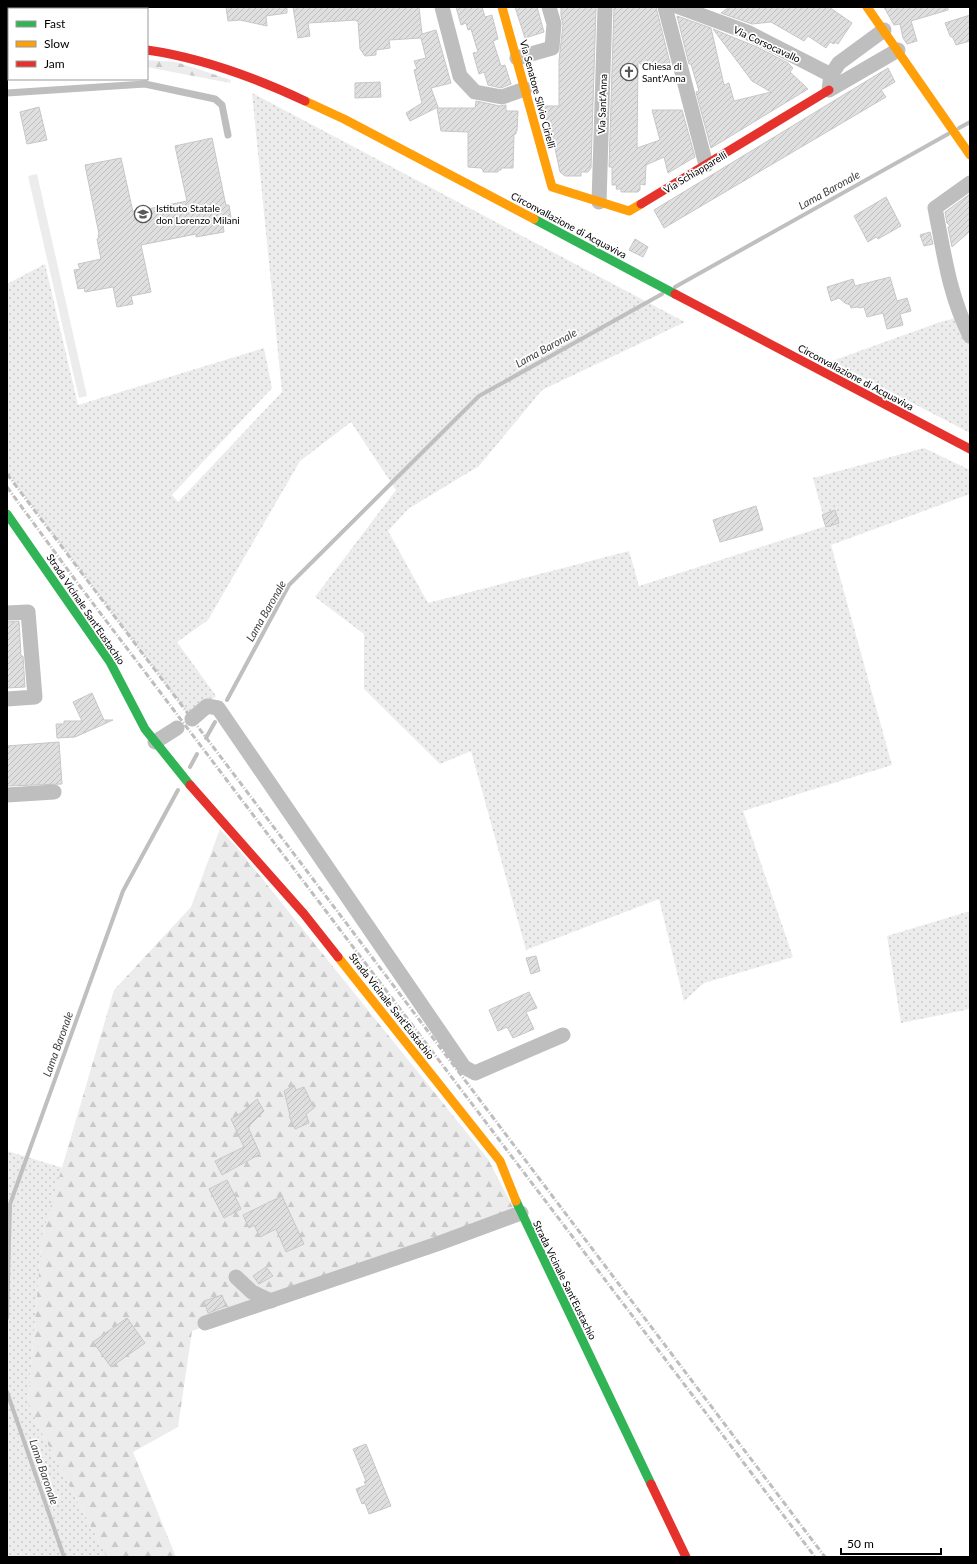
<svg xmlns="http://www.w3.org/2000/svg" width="977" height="1564" viewBox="0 0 977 1564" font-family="Lato,sans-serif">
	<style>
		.grass { fill: url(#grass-dots) }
		.forest { fill: url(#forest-firs) }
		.garden { fill: #ececec }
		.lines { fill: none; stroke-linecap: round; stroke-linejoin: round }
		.stream { stroke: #bfbfbf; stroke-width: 4 }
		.building { fill: url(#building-hatch); stroke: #c7c7c7 }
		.lane { stroke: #bebebe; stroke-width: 7 }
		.street { stroke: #bebebe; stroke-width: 15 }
		.fast { stroke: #30b455; stroke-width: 9 }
		.slow { stroke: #ff9f0a; stroke-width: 9 }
		.jam { stroke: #e5322d; stroke-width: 9 }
		.rail { stroke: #bebebe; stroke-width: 3; stroke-dasharray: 6 2 1 2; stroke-linecap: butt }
		.labels { text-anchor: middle; stroke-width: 3.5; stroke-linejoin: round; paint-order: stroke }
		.street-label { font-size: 10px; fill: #000; stroke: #fff }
		.poi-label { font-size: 10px; fill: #000; stroke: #fff; text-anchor: start }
		.water-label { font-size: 11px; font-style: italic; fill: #444; stroke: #fff }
	</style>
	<defs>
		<pattern id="grass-dots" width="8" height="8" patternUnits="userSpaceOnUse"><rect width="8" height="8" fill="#ececec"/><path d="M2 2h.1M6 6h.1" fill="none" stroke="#c9c9c9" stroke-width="1.8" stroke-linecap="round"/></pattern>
		<pattern id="forest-firs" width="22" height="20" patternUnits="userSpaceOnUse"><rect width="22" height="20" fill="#ececec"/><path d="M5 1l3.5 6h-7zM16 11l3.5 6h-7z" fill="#c9c9c9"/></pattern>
		<pattern id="building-hatch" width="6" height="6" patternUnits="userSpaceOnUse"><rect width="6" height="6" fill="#dfdfdf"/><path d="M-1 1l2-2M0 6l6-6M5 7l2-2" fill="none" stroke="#bebebe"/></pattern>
	</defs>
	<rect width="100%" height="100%" fill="#fff"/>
	<!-- grass -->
	<g class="grass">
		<path d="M252,93L685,322L542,390L479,466L408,509L388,531L428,603L629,551L639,586L826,526L813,478L924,448L970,470V494L831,545L892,765L743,811L793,957L704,983L684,1001L659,899L526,950L471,751L440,764L364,689V634L315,597L396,490L351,422L300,461L208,620L177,642L216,696L192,719L7,473V284L45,264L78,405L264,348L272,388L172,495L178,502L282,392Z"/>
		<path d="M960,317L970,340V433L832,361L940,322Z"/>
		<path d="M970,911V1009L901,1023L887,936Z"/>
		<path d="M7,1151L63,1168L42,1236L28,1403L45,1439L107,1557H7Z"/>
	</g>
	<!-- forest -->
	<g class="forest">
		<path d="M147,60L176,62L231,80L230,83L147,67Z"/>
		<path d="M220,829L239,850L488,1159L516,1213L192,1331L178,1427L133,1452L176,1557H107L45,1439L28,1403L42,1236L114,990L191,907Z"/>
	</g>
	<!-- garden -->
	<path class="garden" d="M37,174L87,396L79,398L28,176Z"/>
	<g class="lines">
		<!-- stream -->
		<g class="stream">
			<path d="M959,128L970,122"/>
			<path d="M675,287L948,134"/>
			<path d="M227,700L289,585L479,396L662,294"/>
			<path d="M206,738L215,722"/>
			<path d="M190,767L197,754"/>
			<path d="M7,1318L10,1204L123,891L178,790"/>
			<path d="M7,1392L64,1557"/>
		</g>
	</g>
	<!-- building -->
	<g class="building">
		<path d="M226,7H287V13L266,16L267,26L240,20L228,21Z"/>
		<path d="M293,7H419L422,34L436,30L451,83L431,88L438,107L410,121L406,113L422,103L414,70L417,69L414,61L426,58L421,38L389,40L390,48L376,50V55L365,56L360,49L358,21H356V20L308,23L310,36L298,38Z"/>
		<path d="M456,7H482L485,17L492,15L498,39L493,41L501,66L505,65L511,84L501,88L488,85L484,72L479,74L473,53L478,52L471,29L468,30L466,23L461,25Z"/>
		<path d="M515,7H537L544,32L525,38Z"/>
		<path d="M561,7H596L591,168L588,172H581V176H565L560,172L553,139H551L542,106H559V60L563,25L561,16Z"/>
		<path d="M614,7H656L670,63L640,64L639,61L638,62L637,148L660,140L652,110H682L695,157L668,173L664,157L646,165L645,185L640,184V190L638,192H621V189H616L617,185H612V167H609Z"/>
		<path d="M729,7H829L852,23L838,44L835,42L834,44L830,42L826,48L808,36L804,41L771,22L752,24L721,13Z"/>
		<path d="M884,7H948V10L911,21L917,41L907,44L903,38L900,24L894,25Z"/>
		<path d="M970,15V41L956,45L953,38L950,36L945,23Z"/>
		<path d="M677,16L711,28L724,85L729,83L734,101L771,92L752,81L713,29L757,47L788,63L793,68L790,72L808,89L711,148L696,92L699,91L691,64H689Z"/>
		<path d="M888,68L895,82L881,90L886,97L664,228L654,210Z"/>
		<path d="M380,82L381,97L355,98V83Z"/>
		<path d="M476,101L500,106L506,105V111H518L517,131H516V134H514L513,168H501V170H498V172H483V170L481,168L468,167V132L441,131L437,108H475Z"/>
		<path d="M39,107L47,140L27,144L20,112Z"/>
		<path d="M212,138L225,201L226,205H229L231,218H229L230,223L223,224L224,232L196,237V234L141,245L151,292L131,296L133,304L117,307L113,287L85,292L84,288L78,289L74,270L80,269L78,264L101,259L97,239L99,238L98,235L99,234L85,165L121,158L133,212L187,201L175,146Z"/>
		<path d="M970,194V231L952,247L948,227L950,226L947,223L945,212Z"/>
		<path d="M886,197L901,226L878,239L876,237L868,242L854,216Z"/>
		<path d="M930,232L933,244L924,246L920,235Z"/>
		<path d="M635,239L648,247L643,257L629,250Z"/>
		<path d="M890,277L897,301L907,298L911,311L900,314L903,325L887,329L883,313L867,317L864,307L859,308L858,307L851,308L850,305L845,303L839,298L831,301L827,287L853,279L855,286Z"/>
		<path d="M756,506L763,530L720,542L713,520Z"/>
		<path d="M835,510L839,523L826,527L822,515Z"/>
		<path d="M19,621L21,656H23L25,687L7,688V622Z"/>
		<path d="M92,693L104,720H113L75,737L57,738L56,724H64V721H82L73,702Z"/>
		<path d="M59,742L62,784L7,786V746Z"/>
		<path d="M536,956L540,971L531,974L526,958Z"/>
		<path d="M529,992L537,1008L526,1012L534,1029L513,1038L507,1027L498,1031L489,1010Z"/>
		<path d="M294,1085L296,1090L304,1087L314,1108L306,1114L309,1123L295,1129L289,1116L290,1115L284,1091Z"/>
		<path d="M257,1099L264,1111L248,1127L260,1154L222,1175L215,1161L244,1147L231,1119L240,1114Z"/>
		<path d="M227,1180L241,1209L224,1218L209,1189Z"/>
		<path d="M282,1196L304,1244L286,1252L276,1229L260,1237L254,1225L249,1228L243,1215Z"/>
		<path d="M266,1267L273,1276L259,1284L253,1276Z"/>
		<path d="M222,1295L226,1306L208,1313L204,1301Z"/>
		<path d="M127,1318L145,1343L111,1367L93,1342Z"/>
		<path d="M366,1444L391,1506L369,1514L365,1503L362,1504L356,1489L366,1485L364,1482L366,1481L353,1449Z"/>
	</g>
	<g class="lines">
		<!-- lane -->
		<path class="lane" d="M7,93L145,84L215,99L222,105L228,135"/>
		<!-- street -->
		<g class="street">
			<path d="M442,7L460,76L475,92L502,97L525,89"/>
			<path d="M665,7L706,165"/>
			<path d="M679,7L747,32L831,75"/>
			<path d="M884,30L839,63L831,75L829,90L898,50"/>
			<path d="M517,58L552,48L554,24L549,7"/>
			<path d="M970,183L935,208C944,253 949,295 970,336"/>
			<path d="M599,202L605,7"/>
			<path d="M7,613L28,612L35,697L7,699"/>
			<path d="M192,719L207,706L218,708L464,1067L475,1073L563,1035"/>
			<path d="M155,742L177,728"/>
			<path d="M7,795L54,792"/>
			<path d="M236,1277L252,1292L271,1301"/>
			<path d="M205,1323L437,1244L521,1213"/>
		</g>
		<!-- fast -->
		<g class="fast">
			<path d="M7,41H9"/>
			<path d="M534,219L675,294"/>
			<path d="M7,514L110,662L145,729L190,785"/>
			<path d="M516,1201L651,1484"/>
		</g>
		<!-- slow -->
		<g class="slow">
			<path d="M502,7L552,187L629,211L641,204"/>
			<path d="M867,7L970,155"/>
			<path d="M305,101L344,119L534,219"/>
			<path d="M338,957L500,1161L516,1201"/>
		</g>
		<!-- jam -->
		<g class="jam">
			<path d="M147,50C203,58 254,77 305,101"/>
			<path d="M641,204L829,90"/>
			<path d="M675,294L970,449"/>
			<path d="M190,785L304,914L338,957"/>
			<path d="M651,1484L686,1557"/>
		</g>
		<!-- rail -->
		<g class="rail">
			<path d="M7,474L825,1557"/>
			<path d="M7,487L76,581L815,1557"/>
		</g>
	</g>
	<!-- icons -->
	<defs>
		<symbol id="church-ring" viewBox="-11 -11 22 22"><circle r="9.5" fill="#fff" stroke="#595959" stroke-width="1.5"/><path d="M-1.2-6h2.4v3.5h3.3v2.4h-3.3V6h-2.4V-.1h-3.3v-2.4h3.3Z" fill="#595959"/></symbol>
		<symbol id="school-ring" viewBox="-11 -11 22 22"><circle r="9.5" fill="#fff" stroke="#595959" stroke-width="1.5"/><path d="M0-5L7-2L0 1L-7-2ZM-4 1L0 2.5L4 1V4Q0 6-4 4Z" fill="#595959"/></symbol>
	</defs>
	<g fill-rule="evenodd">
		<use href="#church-ring" x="619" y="62" width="20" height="20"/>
		<use href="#school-ring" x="133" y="204" width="20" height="20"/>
	</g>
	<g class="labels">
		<!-- street labels -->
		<g class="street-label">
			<text transform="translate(767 44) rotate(25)" y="4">Via Corsocavallo</text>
			<text transform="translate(538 94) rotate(75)" y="4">Via Senatore Silvio Cirielli</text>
			<text transform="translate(602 104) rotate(-88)" y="4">Via Sant'Anna</text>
			<text transform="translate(695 172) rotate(-31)" y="4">Via Schiapparelli</text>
			<text transform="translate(569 225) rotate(28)" y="4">Circonvallazione di Acquaviva</text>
			<text transform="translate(856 377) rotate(28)" y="4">Circonvallazione di Acquaviva</text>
			<text transform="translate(86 609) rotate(56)" y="4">Strada Vicinale Sant'Eustachio</text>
			<text transform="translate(392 1006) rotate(52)" y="4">Strada Vicinale Sant'Eustachio</text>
			<text transform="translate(565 1280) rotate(64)" y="4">Strada Vicinale Sant'Eustachio</text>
		</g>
		<!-- poi labels -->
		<g class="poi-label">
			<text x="642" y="70">Chiesa di<tspan x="642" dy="12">Sant'Anna</tspan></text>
			<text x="156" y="212">Istituto Statale<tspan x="156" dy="12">don Lorenzo Milani</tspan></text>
		</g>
		<!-- water labels -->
		<g class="water-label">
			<text transform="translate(829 190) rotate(-29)" y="4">Lama Baronale</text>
			<text transform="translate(546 348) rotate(-29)" y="4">Lama Baronale</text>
			<text transform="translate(266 611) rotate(-60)" y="4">Lama Baronale</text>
			<text transform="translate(58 1044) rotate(-70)" y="4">Lama Baronale</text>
			<text transform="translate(44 1472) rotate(71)" y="4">Lama Baronale</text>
		</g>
	</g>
	<!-- border -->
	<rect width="977" height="1564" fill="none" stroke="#000000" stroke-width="16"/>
	<!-- legend -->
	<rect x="8" y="8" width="140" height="72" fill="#ffffff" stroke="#999999"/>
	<rect x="16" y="21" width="20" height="6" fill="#30b455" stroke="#999999"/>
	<text x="44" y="28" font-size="12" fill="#000000">Fast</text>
	<rect x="16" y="41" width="20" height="6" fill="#ff9f0a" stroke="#999999"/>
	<text x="44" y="48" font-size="12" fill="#000000">Slow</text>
	<rect x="16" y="61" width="20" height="6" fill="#e5322d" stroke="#999999"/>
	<text x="44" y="68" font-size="12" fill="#000000">Jam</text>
	<!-- scale -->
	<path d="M841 1548v6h100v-6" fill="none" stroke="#000000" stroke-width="2"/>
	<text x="847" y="1548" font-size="12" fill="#000000" stroke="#ffffff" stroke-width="3" paint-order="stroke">50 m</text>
</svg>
